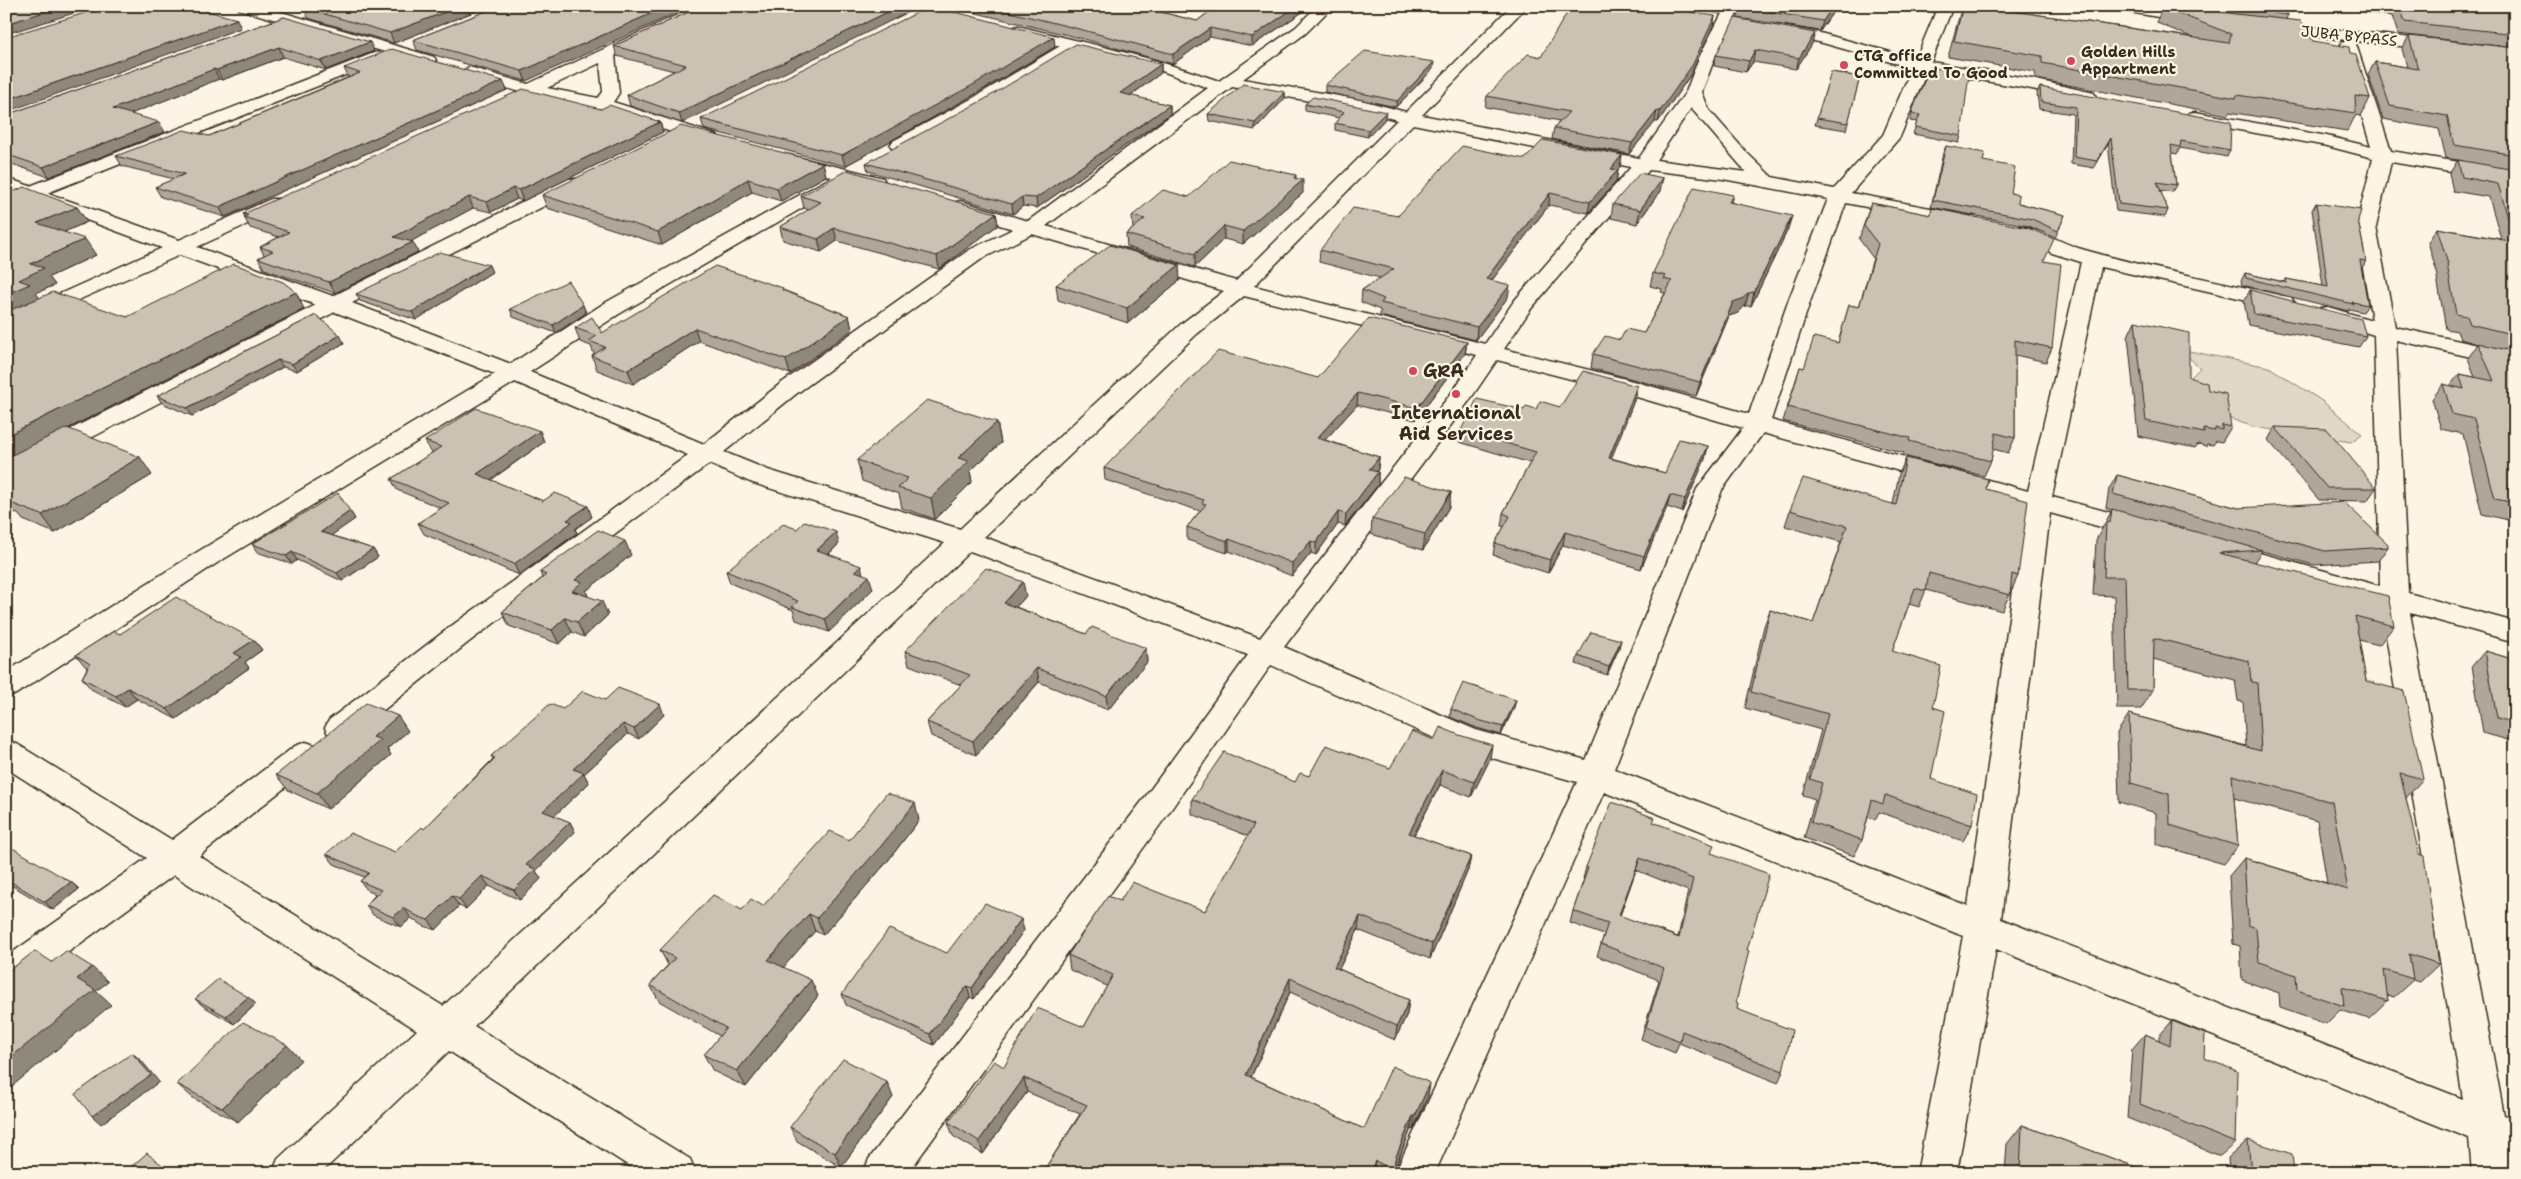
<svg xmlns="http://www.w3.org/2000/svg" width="2521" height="1179" viewBox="0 0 2521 1179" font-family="'Shantell Sans',sans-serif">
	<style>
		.green { fill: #e0d8c8; stroke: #8e8173 }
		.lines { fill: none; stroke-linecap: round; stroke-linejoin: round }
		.street-casing { stroke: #3b2a1e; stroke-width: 3 }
		.primary-casing { stroke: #3b2a1e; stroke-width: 3 }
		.street { fill: #fcf5e5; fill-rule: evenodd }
		.primary { fill: #fcf5e5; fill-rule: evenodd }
		.wall { fill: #afa79a; stroke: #3b2a1e; fill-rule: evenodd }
		.shaded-wall { fill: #8f887d; stroke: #3b2a1e }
		.building { fill: #ccc2b3; stroke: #3b2a1e; fill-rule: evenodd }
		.poi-dot { fill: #d1495b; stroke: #fcf5e5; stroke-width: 2 }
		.labels { text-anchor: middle; stroke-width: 4.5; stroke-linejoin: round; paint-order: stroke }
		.far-street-label { font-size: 15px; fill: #3b2a1e; stroke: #fcf5e5 }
		.far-poi-label { font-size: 15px; font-weight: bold; fill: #3b2a1e; stroke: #fcf5e5; text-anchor: start }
		.poi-label { font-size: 18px; font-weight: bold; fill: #3b2a1e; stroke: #fcf5e5; text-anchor: start }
	</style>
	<rect width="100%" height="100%" fill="#fcf5e5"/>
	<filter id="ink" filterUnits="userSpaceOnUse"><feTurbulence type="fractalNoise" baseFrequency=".02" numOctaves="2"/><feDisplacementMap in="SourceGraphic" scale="10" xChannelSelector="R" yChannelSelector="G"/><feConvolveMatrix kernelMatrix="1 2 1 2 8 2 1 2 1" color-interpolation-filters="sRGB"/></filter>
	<g filter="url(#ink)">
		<!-- green -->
		<path class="green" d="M2189,351L2269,367L2322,401L2362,434L2351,442L2254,427L2225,417L2193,384L2191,377L2200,368L2184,353Z"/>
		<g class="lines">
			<defs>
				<g id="street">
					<path d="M237,6H261L434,57L436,60L428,65L386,53L388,56L386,59L47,193L179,240L271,199H285L288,203L285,207L197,247L333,296L568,179H582L584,183L582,187L352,303L511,364L603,304L832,177L783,164L780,160L783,156L789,155L883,178L885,182L883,186L876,188L840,179L842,182L840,186L619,314L530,372L704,444L780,384L969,250L1013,229L953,211L950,207L953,203L960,201L1028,221L1208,88L1162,71L1076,50L985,106L905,149H893L890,145L893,141L973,98L1060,46L1012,34L1010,31L1012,28L1018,26C1085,43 1153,57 1219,81L1296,27L1317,6H1333L1306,33L1243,79L1361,100L1406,112L1511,6H1527L1422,115L1639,158L1686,92L1699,57L1726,6H1741L1715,57L1702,92L1709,110L1746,152L1772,177L1834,189L1883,135L1912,68L1819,42L1771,33L1768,30L1776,25L1820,33L1916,59L1938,6H1953L1931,62L2032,79L2094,93L2096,97L2094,101L2088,102L2032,89L1927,71L1900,137L1851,193L1967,215L1974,217L1977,221L1974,225L1967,227L1846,203L1811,299L1771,420L2028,491L2081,262L2052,253L2022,238L2010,235L2007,231L2010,227C2029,222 2058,242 2078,248C2145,268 2215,280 2283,296L2291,297L2294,302L2291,307L2283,308L2101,267L2052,497L2150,523L2154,529L2150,535L2141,538L2050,513L2001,919L2463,1099L2381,605L2210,557L2206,551L2210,545L2219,542L2380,586L2374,335L2320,318L2317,313L2320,308L2328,307L2372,320L2356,227L2373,158L2327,146L2195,122L2189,121L2186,117L2189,113L2195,112L2327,136L2371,147L2341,44L2349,39L2355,41L2391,151L2515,171V183L2391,162L2376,227L2395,327L2515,353V367L2396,340L2408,593L2515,622V642L2410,613L2504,1115L2515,1119V1157L2510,1155L2512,1173H2472L2469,1138L1996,949L1957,1173H1917L1963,936L1604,792L1435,1173H1395L1577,782L1457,748L1271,665L1165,818L908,1173H863L869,1159L1143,800L1248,655L970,551L474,1026L690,1159L696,1173H640L449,1051L321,1173H272L278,1159L417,1030L174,875L19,988L6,993V957L147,858L6,768V740L17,744L172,840L295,746L306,742L317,746L322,754L317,762L199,856L443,1006L945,543L750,482L709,464L470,641L351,736L340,740L329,736L325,728L329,720L450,627L688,455L515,382L217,563L16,694L6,697V672L199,551L495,374L335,312L15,477L6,480V462L316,305L180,255L6,332V318L162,248L30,199H17L15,194L6,191V178L30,186L374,53L385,52L239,9ZM1232,87L1360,110L1397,120L1236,281L1046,226ZM1691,108L1746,172L1656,160ZM1413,124L1631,167L1514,301L1485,344L1254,286ZM1649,170L1723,179L1828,199L1789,299L1749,414L1622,378L1504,349L1530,310ZM1032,234L1224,291L1181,324L960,529L768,470L724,452L796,394L983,258ZM1244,296L1477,355L1453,391L1260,638L984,537L1197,334ZM1497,360L1606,388L1743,428L1697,489L1586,760L1476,730L1284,647L1469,401ZM1763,433L2025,506L1968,906L1614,769L1722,490Z"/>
					<path d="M697,6H717L615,56L619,93L613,102L717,135L720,139L717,143H705L598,108L531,95L519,96L517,91L463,75L461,72L469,67L528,84ZM600,63L603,92L598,98L547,88Z"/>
					<path d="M910,6H944L931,14L912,9Z"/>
				</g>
				<g id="primary">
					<path d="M2117,6C2132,6 2197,8 2205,19L2197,24L2124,11Z"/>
					<path d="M2272,23L2515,49V59L2267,31L2264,28L2267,25Z"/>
				</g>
			</defs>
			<!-- street casing -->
			<use href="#street" class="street-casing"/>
			<!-- primary casing -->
			<use href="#primary" class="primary-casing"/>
			<!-- street -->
			<use href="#street" class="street"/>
			<!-- primary -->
			<use href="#primary" class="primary"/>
		</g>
		<!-- wall -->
		<g class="wall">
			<path d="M309,6H489L394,43L308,18L304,8Z"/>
			<path d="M499,6L526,81L417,50L413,40Z"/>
			<path d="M702,6L682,123L630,106L627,95L674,71L617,56L614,46Z"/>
			<path d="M947,6H1136L1197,21L1217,6H1307V9L1252,46L1210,37L1173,64L1080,38Z"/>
			<path d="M1675,6H1725L1720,14Z"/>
			<path d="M1741,6L1835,9L1820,31L1738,18Z"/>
			<path d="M1962,6H2000L1999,9L2191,37L2157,23L2158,18L2163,6H2283L2288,15L2286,19L2313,41L2350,53L2370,98L2361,116L2356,115L2347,131L2229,112L2228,115L2036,79L2035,72L1948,57Z"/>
			<path d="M2363,6H2515V529L2513,521L2482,514L2463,434L2441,429L2432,399L2443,384L2450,386L2459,374L2475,377L2468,358L2478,344L2460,339L2457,331L2446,329L2437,278L2438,276L2428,242L2437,228L2501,239L2489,197L2453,191L2449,174L2458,160L2463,161L2446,158L2439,129L2383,119L2368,74L2375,62L2407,67L2402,49L2409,36L2515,48L2398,34L2392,16L2364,12Z"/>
			<path d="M1715,16L1713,26L1691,74L1658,122H1655L1629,154L1552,139L1554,128L1560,121L1485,107L1487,96L1541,57Z"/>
			<path d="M284,17L374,51L326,70L283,57L222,80L219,79L130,114L165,132L49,177L6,162V115Z"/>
			<path d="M1812,44L1796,69L1753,62L1746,72L1714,66L1716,55Z"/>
			<path d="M1055,47L972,96L845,166L704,129L701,119Z"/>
			<path d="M1161,64V73L1130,96L1170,105V114L1037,208L1023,206L1013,214L868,171L866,163Z"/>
			<path d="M344,68L507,90L225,217L161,197L155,187L174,179L122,166L116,156L209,136L349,77H348Z"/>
			<path d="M1433,69L1396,107L1325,92V85Z"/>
			<path d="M1831,72L1860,77L1846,130L1815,125Z"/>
			<path d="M2040,87L2230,150L2227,157L2180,148L2177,154L2172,153L2176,185L2172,192L2160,190L2168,210L2165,217L2116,211L2108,144L2094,168L2071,164L2073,114L2039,109L2037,93Z"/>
			<path d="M1285,92V98L1255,130L1209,121L1208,114Z"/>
			<path d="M1305,104L1385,119L1368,137L1335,130V123L1339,118L1305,111Z"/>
			<path d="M601,109L660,122L663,132L523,201L517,199L491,212L473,208L411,241L418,252L335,293L264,269L258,258L264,255L260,247L279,237L250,228L244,217H245L243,214Z"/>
			<path d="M1913,109L1961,136L1959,143L1913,134L1917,122L1910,121Z"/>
			<path d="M1946,146L1983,161L2018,203L2065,215L2055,238L2029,226L1931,207L1943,153Z"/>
			<path d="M1622,155L1620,167L1617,170H1618L1616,182L1588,213L1549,205L1492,280L1508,297L1476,340L1380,316V310L1361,302L1362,290L1380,278L1319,262L1320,250L1525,159Z"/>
			<path d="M823,163L826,176L781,201L752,192L662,245L547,208L542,195Z"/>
			<path d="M1296,179L1303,193L1243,244L1224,239L1195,267L1127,247L1126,234L1133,229L1132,216L1189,197Z"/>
			<path d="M1660,191L1637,224L1611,218L1613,204Z"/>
			<path d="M6,195L77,207L87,222L64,232L96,255L49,277L55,285L36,293L39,298L127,317L304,309L68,429L152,475L55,533L23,520L18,514L6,509Z"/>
			<path d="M1733,195L1731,202L1788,229L1751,306H1745L1738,313L1729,316L1696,396L1591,368L1593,354L1620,340L1644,333L1665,293L1661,292L1662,289L1650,286L1653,273Z"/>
			<path d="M801,196L996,213L998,225L939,269L837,241L821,252L783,240L780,227L809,210L804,208Z"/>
			<path d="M1871,203L1930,215L1932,208L2044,261L2052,348L2046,362L2015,355V438L2008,453L1993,449L1991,461L1984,476L1903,456L1904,453L1783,421L1800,367L1804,368L1838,343L1849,305L1859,307L1873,258L1859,239Z"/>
			<path d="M2316,203L2358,220L2366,261L2362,268L2368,305L2363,312L2349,309L2348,311L2242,285L2241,281L2245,273L2284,282L2286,279L2323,286L2312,210Z"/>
			<path d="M492,272L416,320L360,301L356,294Z"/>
			<path d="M1180,280L1128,323L1058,300L1056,285Z"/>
			<path d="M783,290L849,316L852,330L790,374L699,341L633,384L597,370L592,356L594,354L591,346L580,342L575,328L602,333Z"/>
			<path d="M2250,290L2366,336L2359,347L2248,325L2244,301Z"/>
			<path d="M583,305L586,313L556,333L513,317L510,309Z"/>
			<path d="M316,315L344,343L297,371L283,367L192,416L162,403L157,396Z"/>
			<path d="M2135,321L2189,377L2208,390L2231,427L2222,442L2216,441L2213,445L2207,444L2206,446L2198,444L2195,448L2138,436L2128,336Z"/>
			<path d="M1467,342L1465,354L1415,420L1357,405L1325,440L1379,457L1378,469L1376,472H1378V485L1345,526L1338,524L1316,555L1311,553L1292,576L1229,551L1227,553L1187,540V527L1200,511L1105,480L1104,468L1318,378Z"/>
			<path d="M1637,386L1635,398L1611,458L1665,473L1708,446L1705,459L1682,512L1667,507L1641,569L1563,545L1548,573L1493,555L1495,543L1504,527L1501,526L1503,513L1530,463L1459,442L1461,430L1536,409L1560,407Z"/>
			<path d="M997,422L1001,443L970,471L972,482L935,519L902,508L899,494L862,481L857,460Z"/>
			<path d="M2275,427L2376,488L2367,501L2319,500L2268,440Z"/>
			<path d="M540,431L544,442L491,480L543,501L592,517L575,529L577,533L519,575L424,534L418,523L441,508L397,490L391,479L432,453L431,452L425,441Z"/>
			<path d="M1906,458L1986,489L2018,576L2002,611L1926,590L1919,607L1909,604L1892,651L1933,707L1931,779L1972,825L1963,841L1879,812L1875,820L1868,817L1862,840L1854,856L1804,838L1815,799L1803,795L1821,730L1745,708L1764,626L1770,610L1813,623L1841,542L1785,526L1790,510L1893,504L1899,474Z"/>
			<path d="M2117,475L2238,508L2388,547L2378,561L2314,565L2262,551L2254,562L2394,626L2379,645L2359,640L2366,681L2423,779L2406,798L2439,964L2420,982L2413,980L2394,997L2387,995L2388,1001L2369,1019L2340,1010L2326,1024L2280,1008L2279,993L2242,980L2240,946L2233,944L2229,876L2244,858L2327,883L2317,821L2234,798L2238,846L2224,864L2156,844V813L2119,802L2117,733L2129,714L2246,746L2243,702L2238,701L2235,680L2153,659V690L2141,709H2117L2114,596L2093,595L2096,540L2112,510L2106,508L2109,489Z"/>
			<path d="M1451,492L1449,507L1423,550L1371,534L1372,519Z"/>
			<path d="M350,511L355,519L331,535L373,549L378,557L342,581L297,560L292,564L257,552L252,544Z"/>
			<path d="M839,544L829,554L863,574L873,589L829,632L796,620L793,610L730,583L726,571Z"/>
			<path d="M631,555L586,591L588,596L608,615L584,637L572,632L559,644L509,626L502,612L542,578L540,572Z"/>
			<path d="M1026,596L1016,607L1086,634L1146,648L1147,662L1108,710L1039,682L976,755L931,736L927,722L961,685L909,665L905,651Z"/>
			<path d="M120,634L254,640L262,650L245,662L249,668L176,719L137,699L125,707L91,689L82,678L87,668L85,666L76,655Z"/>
			<path d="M1619,648L1607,675L1576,664L1578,656Z"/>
			<path d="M2485,651L2515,660V742L2483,733L2472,666Z"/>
			<path d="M605,700L664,715L639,739L628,734L584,774L589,783L554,816L570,822L575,832L536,871L541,879L520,900L489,886L466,909L459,906L436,930L424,926L411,918L401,927L373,915L366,905L376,894L368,891L360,881L364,877L334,864L326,854L395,852L424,829L493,759L491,756L563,709Z"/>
			<path d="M1514,708L1501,735L1477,728L1450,717L1451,709Z"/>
			<path d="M408,731L387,749L391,755L328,809L288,790L276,775Z"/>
			<path d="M1490,759L1471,797L1440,785L1414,835L1471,856L1468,870L1430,959L1358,930L1339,969L1409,1000L1407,1014L1395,1040L1290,992L1251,1077L1364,1129L1430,1083L1428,1096L1413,1130L1411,1129L1393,1173H1042L1080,1114L1027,1092L983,1154L953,1136L948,1122L1004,1067L1084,1027L1107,986L1070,970L1068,955L1120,901L1205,911L1248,836L1192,814V799L1295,782L1309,776L1390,768Z"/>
			<path d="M919,820L887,862L823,935L815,931L783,967L818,996L746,1087L713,1071L704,1055L720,1036L659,1001L650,985L668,965L660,950L763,906L849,840Z"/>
			<path d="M1653,822L1711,853L1747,950L1736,1002L1737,1009L1783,1071L1778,1083L1679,1043L1675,1053L1641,1039L1659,980L1597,956L1604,935L1570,923L1573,911L1584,879H1583L1586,867ZM1636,870L1688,891L1678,937L1620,916Z"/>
			<path d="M6,848L71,882L79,889L53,910L6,882Z"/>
			<path d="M1024,930L974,999L970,997L934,1045L846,1005L842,994L947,953Z"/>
			<path d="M248,997L256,1004L234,1024L203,1006L195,999Z"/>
			<path d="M2172,1021L2204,1058L2235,1143L2220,1156L2127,1118L2132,1049L2145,1034L2159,1040V1036Z"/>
			<path d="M301,1060L238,1122L193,1098L177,1084Z"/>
			<path d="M893,1097L841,1167L797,1141L790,1127Z"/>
			<path d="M2022,1125L2152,1173H2005L2007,1144Z"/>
			<path d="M2248,1140L2294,1173H2229L2228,1158Z"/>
		</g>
		<!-- shaded-wall -->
		<g class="shaded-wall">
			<path d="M63,6H97L6,34V24Z"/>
			<path d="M461,6H489L394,43L390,33Z"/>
			<path d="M668,6H692L526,81L522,71Z"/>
			<path d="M900,6H921L682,123L679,113Z"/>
			<path d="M1297,6H1307V9L1252,46V37Z"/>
			<path d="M1722,6H1725L1720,14Z"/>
			<path d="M1833,6H1836L1835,9L1820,31L1823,21Z"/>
			<path d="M1715,16L1713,26L1691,74L1658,122L1660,111Z"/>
			<path d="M237,19L241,28L6,112V100Z"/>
			<path d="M1210,28V37L1173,64V54Z"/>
			<path d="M1815,33L1812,44L1796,69L1799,58Z"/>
			<path d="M1054,37L1055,47L972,96L845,166L842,155Z"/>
			<path d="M370,42L374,51L326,70L321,61Z"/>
			<path d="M279,47L283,57L222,80L217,70Z"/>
			<path d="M1755,50L1753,62L1746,72L1749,61Z"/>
			<path d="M1434,62L1433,69L1396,107L1397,101Z"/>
			<path d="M1161,64V73L1121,102L1120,93Z"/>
			<path d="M214,69L219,79L118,119L113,109Z"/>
			<path d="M503,81L507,90L225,217L219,207Z"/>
			<path d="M1285,92V98L1255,130V123Z"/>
			<path d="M1170,105V114L1037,208L1036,198Z"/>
			<path d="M1657,111L1655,122L1629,154L1632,143Z"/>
			<path d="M1386,112L1385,119L1368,137V130Z"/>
			<path d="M159,122L165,132L49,177L43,167Z"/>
			<path d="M660,122L663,132L523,201L519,190Z"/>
			<path d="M2111,138L2108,144L2094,168L2097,161Z"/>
			<path d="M1622,155L1620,167L1609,180L1618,170L1616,182L1588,213L1590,202L1611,169Z"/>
			<path d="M823,163L826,176L781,201L777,188Z"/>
			<path d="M1296,175V186L1303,180V193L1243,244V231Z"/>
			<path d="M1663,178L1660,191L1637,224L1640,210Z"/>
			<path d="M748,179L752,192L662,245L658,232Z"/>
			<path d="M513,188L517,199L491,212L487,202Z"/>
			<path d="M1550,193L1549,205L1484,291L1486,279Z"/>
			<path d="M469,197L473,208L399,248L394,237Z"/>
			<path d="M1022,197L1023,206L1013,214L1012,204Z"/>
			<path d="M77,207L87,222L48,239L37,223Z"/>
			<path d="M996,213L998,225L939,269L937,256Z"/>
			<path d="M1792,216L1788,229L1751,306L1754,292Z"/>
			<path d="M1224,226V239L1195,267V254Z"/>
			<path d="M834,228L837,241L821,252L818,239Z"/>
			<path d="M85,239L96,255L49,277L55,285L36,293L41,300L6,316V294L19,280L30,264Z"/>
			<path d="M413,242L418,252L335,293L329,282Z"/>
			<path d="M489,265L492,272L416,320L412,312Z"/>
			<path d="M1179,265L1180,280L1128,323L1127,308Z"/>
			<path d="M1510,285L1508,297L1476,340L1477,327Z"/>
			<path d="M296,292L304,309L6,460V436Z"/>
			<path d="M1749,293L1745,306L1738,313L1729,316L1696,396L1700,382L1733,302Z"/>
			<path d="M583,305L586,313L556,333L553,325Z"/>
			<path d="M849,316L852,330L790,374L786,360Z"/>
			<path d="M695,328L699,341L633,384L628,370Z"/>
			<path d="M340,335L344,343L297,371L292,364Z"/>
			<path d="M1467,342L1465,354L1415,420L1417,408Z"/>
			<path d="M278,360L283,367L192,416L187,408Z"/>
			<path d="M1637,386L1635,398L1607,470L1609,458Z"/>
			<path d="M1358,393L1357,405L1316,450L1317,438Z"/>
			<path d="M997,422L1001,443L970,471L972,482L935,519L931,498L958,458Z"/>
			<path d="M540,431L544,442L483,485L477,474Z"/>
			<path d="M1708,446L1705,459L1682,512L1685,499Z"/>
			<path d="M140,457L152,475L55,533L42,515Z"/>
			<path d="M1379,457L1378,469L1369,482V470Z"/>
			<path d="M1378,472V485L1345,526L1346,514Z"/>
			<path d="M1451,492L1449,507L1423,550L1425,534Z"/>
			<path d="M1670,495L1667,507L1641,569L1644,556Z"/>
			<path d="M588,506L592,517L575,529L577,533L519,575L514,564L567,520Z"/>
			<path d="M350,511L355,519L325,540L321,532Z"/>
			<path d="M1338,512V524L1316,555V543Z"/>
			<path d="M836,532L839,544L820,562L817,550Z"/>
			<path d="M1565,532L1563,545L1548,573L1550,560Z"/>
			<path d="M1229,539V551L1227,553V541Z"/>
			<path d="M625,541L631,555L586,591L588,597L572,591L575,580Z"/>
			<path d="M1311,541V553L1292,576V563Z"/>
			<path d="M373,549L378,557L342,581L337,573Z"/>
			<path d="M292,552L297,560L292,564L286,556Z"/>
			<path d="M861,566L864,578L855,571Z"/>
			<path d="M869,576L873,589L829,632L825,619Z"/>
			<path d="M1023,582L1026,596L1007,617L1004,603Z"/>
			<path d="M602,601L608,615L584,637L577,622Z"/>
			<path d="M565,618L572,632L559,644L552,630Z"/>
			<path d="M254,640L262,650L245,662L249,668L176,719L167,709L234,653Z"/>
			<path d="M1621,640L1619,648L1607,675L1609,667Z"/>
			<path d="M1146,648L1147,662L1108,710L1106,696Z"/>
			<path d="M1037,668L1039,682L976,755L973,741Z"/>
			<path d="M128,688L137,699L125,707L116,696Z"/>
			<path d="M1516,700L1514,708L1501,735L1503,727Z"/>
			<path d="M660,704L664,715L639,739L634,729Z"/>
			<path d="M398,716L408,731L387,749L391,755L328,809L317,793L373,737Z"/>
			<path d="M623,724L628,734L584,774L589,783L549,821L543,811L573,769Z"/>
			<path d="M1492,745L1490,759L1471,797L1474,782Z"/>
			<path d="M1442,770L1440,785L1407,848L1409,833Z"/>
			<path d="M915,803L919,820L887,862L823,935L817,918Z"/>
			<path d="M570,822L575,832L536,871L541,879L520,900L514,890L526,865Z"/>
			<path d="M1471,856L1468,870L1430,959L1432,944Z"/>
			<path d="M1640,858L1636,870L1615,927L1619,915Z"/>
			<path d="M482,876L489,886L466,909L459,899Z"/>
			<path d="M71,882L79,889L53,910L45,902Z"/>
			<path d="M452,896L459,906L436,930L428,920Z"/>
			<path d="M404,908L411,918L401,927L393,917Z"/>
			<path d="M809,914L815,931L775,977L768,960Z"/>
			<path d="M1360,916L1358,930L1333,981L1334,967Z"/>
			<path d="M1021,919L1024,930L974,999L972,988Z"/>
			<path d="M92,967L108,982L96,991L111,1005L11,1087L6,1083V1061L77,979Z"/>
			<path d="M1290,978V992L1246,1088V1075Z"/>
			<path d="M811,980L818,996L746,1087L737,1071Z"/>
			<path d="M967,986L970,997L934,1045L930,1034Z"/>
			<path d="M248,997L256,1004L234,1024L226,1016Z"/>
			<path d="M1409,1000L1407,1014L1395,1040L1397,1026Z"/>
			<path d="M287,1045L301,1060L238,1122L222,1108Z"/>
			<path d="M132,1053L141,1060L159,1082L101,1124L92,1116Z"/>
			<path d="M1024,1078L1027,1092L983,1154L979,1141Z"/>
			<path d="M887,1082L893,1097L841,1167L835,1153Z"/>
			<path d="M1430,1083L1428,1096L1413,1130L1415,1116Z"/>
			<path d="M1413,1116L1411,1129L1393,1172L1395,1159Z"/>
			<path d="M1375,1161L1373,1173H1370Z"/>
		</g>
		<!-- building -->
		<g class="building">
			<path d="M6,6H63L6,24Z"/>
			<path d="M108,6H189L237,19L6,100V37Z"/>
			<path d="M309,6H461L390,33L304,8Z"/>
			<path d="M499,6H668L522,71L413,40Z"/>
			<path d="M702,6H785L796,9L801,6H900L679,113L627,95L686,65L614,46Z"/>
			<path d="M931,6L1054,37L971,86L842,155L701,119Z"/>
			<path d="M985,6H1136L1197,21L1217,6H1297L1252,37L1210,28L1173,54L1079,29Z"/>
			<path d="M1571,6H1656L1715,16L1693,64L1660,111H1657L1632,143L1554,128L1569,112L1487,96L1528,54L1541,57Z"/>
			<path d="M1741,6H1833L1823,21L1740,7Z"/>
			<path d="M1963,6H2000L1999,9L2229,43L2231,34L2164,8V6H2187L2235,14L2301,21L2313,41L2349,47L2350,53L2356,54L2370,98L2355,96L2356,113L2237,95L2236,98L2042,63V56L1954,41Z"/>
			<path d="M2226,6H2283L2288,15Z"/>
			<path d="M2400,6H2515V34L2405,22Z"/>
			<path d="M284,17L370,42L321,61L279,47L217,70L214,69L113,109L159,122L43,167L6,154V115Z"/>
			<path d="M1735,18L1815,33L1799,58L1755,50L1749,61L1716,55Z"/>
			<path d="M2409,36L2515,48V155L2454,145L2447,116L2390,106L2375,62L2418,69Z"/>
			<path d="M1076,44L1161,64L1120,93L1170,105L1036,198L1022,197L1012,204L866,163L985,99Z"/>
			<path d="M392,49L503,81L219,207L155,187L185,174L116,156L184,130L209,136L360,73L344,68Z"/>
			<path d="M1365,51L1434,62L1397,101L1325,85Z"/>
			<path d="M1930,67L1969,74L1961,136L1915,127L1920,115L1912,114L1913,109Z"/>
			<path d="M1831,72L1860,77L1848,123L1817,118Z"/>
			<path d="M1243,84L1285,92L1255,123L1208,114Z"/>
			<path d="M2040,87L2231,122L2230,150L2181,141L2180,147L2171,145L2176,185L2157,182L2168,210L2119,204L2111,138L2097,161L2074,157L2076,107L2041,102Z"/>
			<path d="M523,89L601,109L609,105L660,122L519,190L513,188L487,202L469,197L394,237L413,242L329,282L258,258L273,251L260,247L289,232L244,217L248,215L243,214Z"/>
			<path d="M1313,97L1386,112L1368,130L1335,123L1344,112L1305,104Z"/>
			<path d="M681,126L823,163L777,188L748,179L658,232L542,195Z"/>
			<path d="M1543,140L1622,155L1611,169L1618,170L1590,202L1550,193L1486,279L1510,285L1477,327L1381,303L1384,299L1362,290L1394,269L1320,250L1353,208L1398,216L1462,146L1525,159Z"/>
			<path d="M1946,146L1985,153L1983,161L2015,167L2011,193L2019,195L2018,203L2065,215L2058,231L2032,219L1933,200Z"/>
			<path d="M1229,160L1296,175L1294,178L1303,180L1243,231L1224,226L1195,254L1126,234L1145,219L1132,216L1163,190L1189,197Z"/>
			<path d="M2458,160L2515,170V240L2498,184L2462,177Z"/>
			<path d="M847,170L996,213L937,256L834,228L818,239L780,227L821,202L801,196Z"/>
			<path d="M1640,173L1663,178L1640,210L1613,204Z"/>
			<path d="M24,187L77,207L37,223L85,239L30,264L44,268L19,280L30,284L6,294V195Z"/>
			<path d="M1694,187L1733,195L1729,202L1792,216L1754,292L1749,293L1742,299L1733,302L1700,382L1593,354L1605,336L1620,340L1626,329L1644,333L1672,281L1664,279L1666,276L1653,273Z"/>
			<path d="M1871,203L1931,215L1932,208L2028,228L2054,239L2044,261L2061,264L2052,348L2015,340V438L1996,433L1991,461L1909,441L1910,438L1788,407L1800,367L1804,368L1814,337L1838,343L1849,305L1859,307L1878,244L1864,226Z"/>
			<path d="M2316,203L2361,210L2358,220L2366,261L2360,260L2368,305L2352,302L2353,304L2246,278L2245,273L2287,283L2286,279L2328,287Z"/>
			<path d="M2437,228L2515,242V335L2470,324L2467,316L2456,314L2447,264H2448Z"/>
			<path d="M1110,245L1179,265L1127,308L1056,285Z"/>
			<path d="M440,252L489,265L412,312L356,294Z"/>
			<path d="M234,264L283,282L296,292L6,436V312L53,292L127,317Z"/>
			<path d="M715,266L783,288L782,290L849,316L786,360L695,328L628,370L592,356L605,347L589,341L597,336L575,328L592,317L602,333Z"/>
			<path d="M568,281L583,305L553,325L510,309Z"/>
			<path d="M2250,290L2361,319L2366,336L2254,314Z"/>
			<path d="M316,315L340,335L292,364L278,360L187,408L157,396Z"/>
			<path d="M1369,318L1467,342L1417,408L1358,393L1317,438L1379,457L1369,470L1378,472L1346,514L1338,512L1316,543L1311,541L1292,563L1229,539L1227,541L1187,527L1206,504L1202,503L1204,500L1104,468L1218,351L1318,378Z"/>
			<path d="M2135,321L2189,333V377L2207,383L2208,390L2226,394L2231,427L2222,425V430L2215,428V431L2204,429V433L2146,421Z"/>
			<path d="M2478,343L2515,352V503L2495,499L2474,419L2452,414L2443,384L2464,389L2459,374L2494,381Z"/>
			<path d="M1583,371L1637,386L1609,458L1665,473L1679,439L1708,446L1685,499L1670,495L1644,556L1565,532L1550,560L1495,543L1510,516L1503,513L1536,452L1461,430L1477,399L1524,410L1526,406L1536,409L1540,401L1560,407Z"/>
			<path d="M927,400L997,422L958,458L969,461L931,498L898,488L908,478L857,460Z"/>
			<path d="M476,408L540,431L477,474L543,501L555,493L588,506L567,520L572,522L514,564L418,523L449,503L391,479L441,447L425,441Z"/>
			<path d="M2275,427L2327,429L2376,488H2327Z"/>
			<path d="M67,428L140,457L42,515L8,502L12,500L6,497V458Z"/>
			<path d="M1906,458L1988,479L1986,489L2028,501L2018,576L2012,574L2010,595L1929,573L1926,591L1915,588L1892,651L1941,666L1933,707L1945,711L1931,779L1977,794L1972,825L1885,795L1883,804L1872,800L1862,840L1811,822L1822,783L1810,779L1828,714L1751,692L1770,610L1813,623L1847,526L1790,510L1803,478L1896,505Z"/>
			<path d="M2117,475L2238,508L2344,502L2388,544V547L2325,551L2113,494Z"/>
			<path d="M1404,477L1451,492L1425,534L1372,519Z"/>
			<path d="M338,493L350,511L321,532L373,549L337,573L292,552L286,556L252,544Z"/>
			<path d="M2112,509L2262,550L2219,553L2388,596L2394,626L2355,616L2366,681L2404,691L2423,779L2400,773L2419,854L2424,856L2439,964L2409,954L2413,979L2384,970L2388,1001L2342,987L2344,1006L2297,990L2296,975L2259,962L2256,928L2248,925L2244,858L2348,890L2332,802L2232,775L2238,846L2170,825L2169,794L2131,783L2129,714L2261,751L2257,683L2251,682L2249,661L2154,638L2153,690H2128L2125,577H2104L2106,522L2110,523Z"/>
			<path d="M805,521L836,532L817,550L861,566L855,571L869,576L825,619L792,607L798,601L726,571L783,524L797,529Z"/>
			<path d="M598,530L625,541L575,580L582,582L572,591L602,601L577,622L565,618L552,630L502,612L546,575L540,572Z"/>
			<path d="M986,568L1023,582L1004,603L1086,634L1092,627L1146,648L1106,696L1037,668L973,741L927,722L970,675L905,651Z"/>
			<path d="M176,597L254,640L234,653L241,657L167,709L128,688L116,696L82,678L90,664L76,655L114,631L120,634Z"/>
			<path d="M1591,632L1621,640L1609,667L1578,656Z"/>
			<path d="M2485,651L2515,660V723L2497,718Z"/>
			<path d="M1463,683L1516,700L1503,727L1478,720L1451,709Z"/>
			<path d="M618,688L660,704L634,729L623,724L573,769L584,773L543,811L570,822L526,865L535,869L514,890L482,876L459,899L452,896L428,920L417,916L404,908L393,917L366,905L381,890L360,881L369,873L326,854L350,833L395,852L422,827L424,829L495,758L491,756L550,704L563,709L583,691L605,700Z"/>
			<path d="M366,703L398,716L373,737L381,740L317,793L276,775L329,733Z"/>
			<path d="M1440,727L1459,735L1492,745L1474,782L1442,770L1409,833L1471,856L1432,944L1360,916L1334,967L1409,1000L1397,1026L1290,978L1246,1075L1364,1129L1392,1066L1430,1083L1415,1116H1413L1395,1159L1394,1170L1375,1161L1370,1173H1042L1087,1105L1024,1078L979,1141L948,1122L994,1061L1004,1067L1037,1008L1084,1027L1113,975L1068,955L1108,896L1120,901L1132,882L1205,911L1254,825L1192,799L1224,752L1295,782L1300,773L1309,776L1326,745L1390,768L1412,731L1434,740Z"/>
			<path d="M887,793L915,803L882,845L817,918L809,914L768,960L811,980L737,1071L704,1055L726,1028L650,985L675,958L660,950L713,895L742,910L751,899L763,906L830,831L849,840Z"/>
			<path d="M1612,802L1655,818L1653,822L1714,845L1711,853L1769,874L1747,950L1749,951L1736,1002L1738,1003L1737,1009L1792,1030L1783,1071L1682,1031L1680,1041L1646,1027L1664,968L1601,944L1608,923L1573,911L1588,868L1586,867ZM1640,858L1693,879L1679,938L1619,915Z"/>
			<path d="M9,846L71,882L45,902L6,879V848Z"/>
			<path d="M985,903L1021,919L972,988L967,986L930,1034L842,994L889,929L947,953Z"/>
			<path d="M35,951L52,962L66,951L92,967L77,979L95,990L6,1061V973Z"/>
			<path d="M218,979L248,997L226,1016L195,999Z"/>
			<path d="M2172,1021L2205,1034L2204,1058L2237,1071L2235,1143L2140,1104L2145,1034L2170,1045Z"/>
			<path d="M243,1022L287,1045L222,1108L177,1084Z"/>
			<path d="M132,1053L151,1075L92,1116L75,1094Z"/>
			<path d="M843,1059L887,1082L835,1153L790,1127Z"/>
			<path d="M2022,1125L2152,1173H2020Z"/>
			<path d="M2248,1140L2292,1154L2294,1173H2251Z"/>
			<path d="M147,1153L172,1173H124Z"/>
		</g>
	</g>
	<!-- markers -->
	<g class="poi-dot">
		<circle cx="2071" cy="61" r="5"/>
		<circle cx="1844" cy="65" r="5"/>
		<circle cx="1413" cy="371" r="5"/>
		<circle cx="1456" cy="394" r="5"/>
	</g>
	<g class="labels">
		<!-- far-street labels -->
		<g class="far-street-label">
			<text transform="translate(2349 36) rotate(6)" y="5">JUBA BYPASS</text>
		</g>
		<!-- far-poi labels -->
		<g class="far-poi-label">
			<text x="2081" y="57">Golden Hills<tspan x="2081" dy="17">Appartment</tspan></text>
			<text x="1854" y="61">CTG office<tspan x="1854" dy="17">Committed To Good</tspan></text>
		</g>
		<!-- poi labels -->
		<g class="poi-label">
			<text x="1423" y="377">GRA</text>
			<text x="1456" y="419" text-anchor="middle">International<tspan x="1456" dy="21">Aid Services</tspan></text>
		</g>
	</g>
	<!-- margin -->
	<rect width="2521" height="1179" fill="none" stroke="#fcf5e5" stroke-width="25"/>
	<rect x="12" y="12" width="2496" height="1154" fill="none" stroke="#3b2a1e" stroke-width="2" filter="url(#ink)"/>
</svg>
